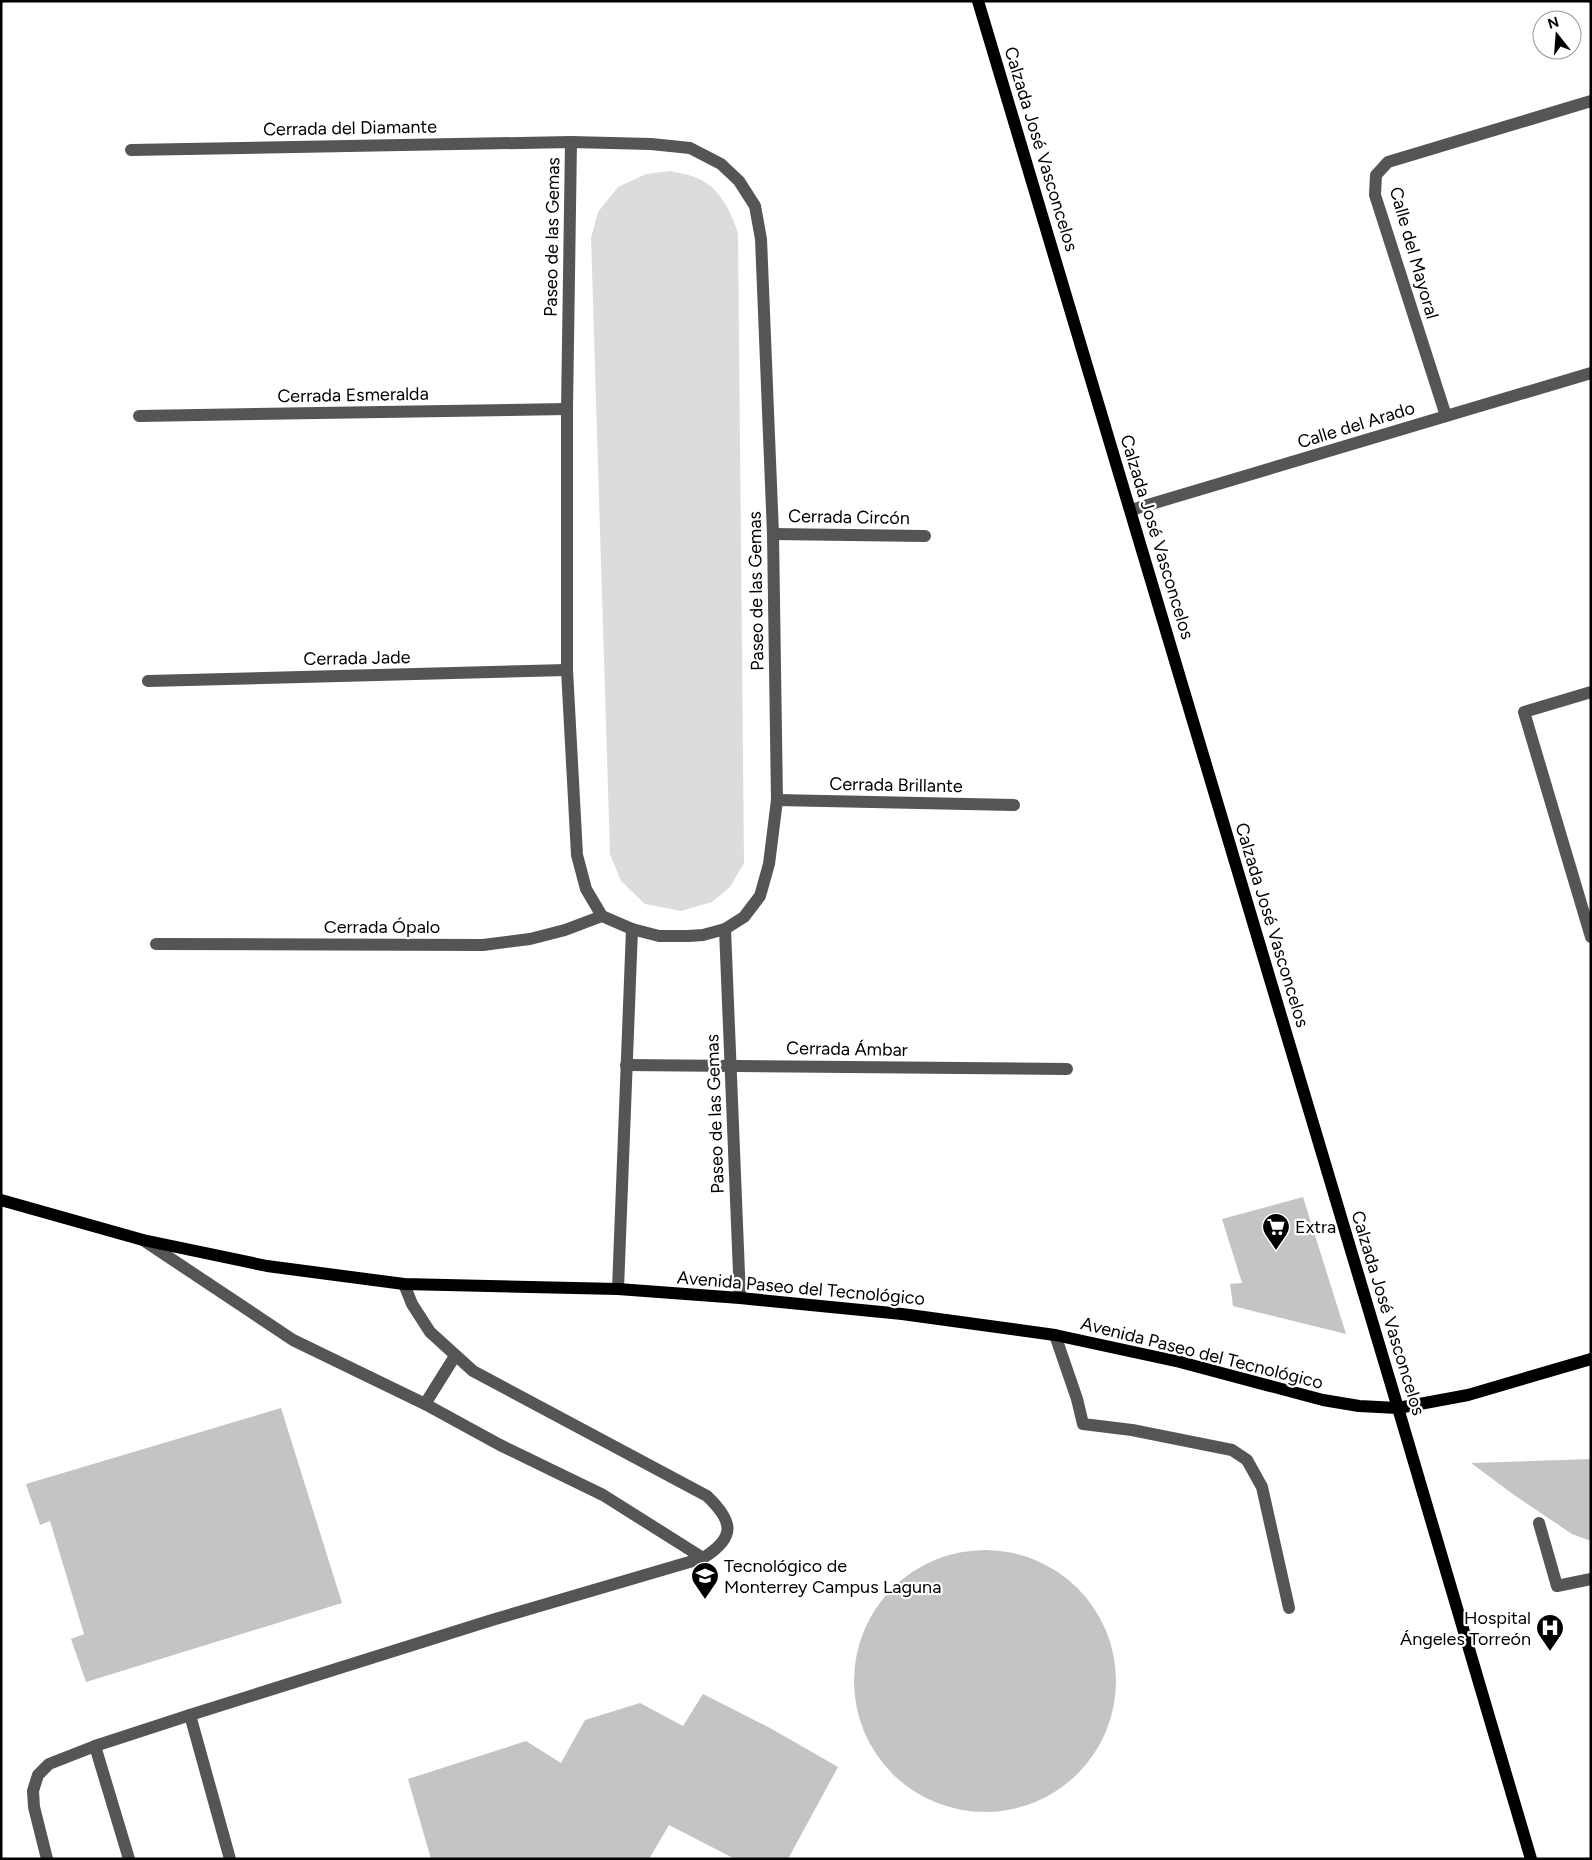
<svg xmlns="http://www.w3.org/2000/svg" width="1592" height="1860" viewBox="0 0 1592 1860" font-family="Figtree,sans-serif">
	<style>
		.green { fill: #dcdcdc }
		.building { fill: #c4c4c4 }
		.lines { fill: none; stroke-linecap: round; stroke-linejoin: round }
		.minor { stroke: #555; stroke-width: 12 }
		.major { stroke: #000; stroke-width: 12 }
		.labels { text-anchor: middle; stroke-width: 4.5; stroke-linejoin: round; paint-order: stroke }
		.street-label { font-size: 18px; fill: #000; stroke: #fff }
		.poi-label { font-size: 18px; fill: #000; stroke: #fff; text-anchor: start }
	</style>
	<rect width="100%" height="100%" fill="#fff"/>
	<!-- green -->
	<path class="green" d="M670,171C678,173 688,174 697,178C719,187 731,211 738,233L744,863L730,887L712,902L681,911L645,904L621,881L610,854L591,238L598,212L618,187L646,174Z"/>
	<!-- building -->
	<g class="building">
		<path d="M1303,1197L1346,1334L1233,1306L1230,1284L1242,1283L1222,1219Z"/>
		<path d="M281,1408L342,1603L86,1682L71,1639L84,1634L50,1521L40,1525L26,1484Z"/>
		<path d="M1591,1459V1541L1572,1534L1514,1495L1471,1463Z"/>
		<circle cx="985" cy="1681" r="131"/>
		<path d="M703,1694L770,1728L838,1767L788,1859H735L669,1825L649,1859H431L408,1779L526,1741L561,1763L585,1720L640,1703L683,1726Z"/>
	</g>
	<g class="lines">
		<!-- minor -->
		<g class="minor">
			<path d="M131,150L571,142L651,144L690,148L721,164L739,181L755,206L761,239L773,534L777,800L769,864L760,896L744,917L725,929L703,935L688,936H659L632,929L602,916L586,889L577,855L567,670V409L571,142"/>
			<path d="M139,416L567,409"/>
			<path d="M1446,416L1375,195L1376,175L1388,162L1591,101"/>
			<path d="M1131,510L1591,373"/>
			<path d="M773,534L925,536"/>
			<path d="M148,681L567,670"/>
			<path d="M1591,692L1524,712L1591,937"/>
			<path d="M777,800L1014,805"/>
			<path d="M725,929L740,1298"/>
			<path d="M156,944L483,945L530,939L565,930L602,916"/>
			<path d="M626,1065L1067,1069"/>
			<path d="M143,1240L293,1340L425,1404L500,1445L603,1495L703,1558"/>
			<path d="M618,1289L632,929"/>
			<path d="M1055,1335L1077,1399L1083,1424L1132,1430L1232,1450L1247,1460L1262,1487L1289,1608"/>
			<path d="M425,1404L455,1356"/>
			<path d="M1539,1523L1557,1586L1591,1579"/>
			<path d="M190,1715L230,1859"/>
			<path d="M95,1746L129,1859"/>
			<path d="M47,1859L34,1807L33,1791L38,1775L49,1764L95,1746L190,1715L492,1620L703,1558C737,1537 733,1521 707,1496L473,1371L430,1332L412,1304L404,1284"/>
		</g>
		<!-- major -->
		<g class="major">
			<path d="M978,1L1398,1408L1531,1859"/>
			<path d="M1,1200L143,1240L267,1266L404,1284L618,1289L740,1298L902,1314L1055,1335L1180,1362L1323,1400L1359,1406L1398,1408L1468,1395L1591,1359"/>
		</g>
	</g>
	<!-- icons -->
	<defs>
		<symbol id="supermarket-pin" viewBox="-11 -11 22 30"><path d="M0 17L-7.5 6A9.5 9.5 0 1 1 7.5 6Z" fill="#000" stroke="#fff"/><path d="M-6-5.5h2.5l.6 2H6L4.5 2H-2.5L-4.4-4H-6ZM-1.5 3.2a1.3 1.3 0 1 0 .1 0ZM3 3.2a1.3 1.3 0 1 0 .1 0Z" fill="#fff"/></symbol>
		<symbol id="university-pin" viewBox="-11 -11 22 30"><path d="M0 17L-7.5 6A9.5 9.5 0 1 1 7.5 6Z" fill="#000" stroke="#fff"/><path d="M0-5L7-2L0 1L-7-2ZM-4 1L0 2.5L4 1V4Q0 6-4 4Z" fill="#fff"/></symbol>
		<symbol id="hospital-pin" viewBox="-11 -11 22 30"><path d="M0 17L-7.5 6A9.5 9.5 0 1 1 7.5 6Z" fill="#000" stroke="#fff"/><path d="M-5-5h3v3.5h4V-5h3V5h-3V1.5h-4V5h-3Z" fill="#fff"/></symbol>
	</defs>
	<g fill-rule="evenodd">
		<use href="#supermarket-pin" x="1260" y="1211" width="32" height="43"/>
		<use href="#university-pin" x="689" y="1560" width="32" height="43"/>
		<use href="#hospital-pin" x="1534" y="1612" width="32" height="43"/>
	</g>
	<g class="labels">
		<!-- street labels -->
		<g class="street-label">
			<text transform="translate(350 128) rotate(-1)" y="6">Cerrada del Diamante</text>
			<text transform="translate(1041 149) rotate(73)" y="6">Calzada José Vasconcelos</text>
			<text transform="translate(552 237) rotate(-89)" y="6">Paseo de las Gemas</text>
			<text transform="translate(1414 253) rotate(74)" y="6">Calle del Mayoral</text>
			<text transform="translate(353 395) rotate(-1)" y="6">Cerrada Esmeralda</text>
			<text transform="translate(1356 425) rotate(-17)" y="6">Calle del Arado</text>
			<text transform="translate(849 517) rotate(1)" y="6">Cerrada Circón</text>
			<text transform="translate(1157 537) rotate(73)" y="6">Calzada José Vasconcelos</text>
			<text transform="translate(756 591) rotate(-91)" y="6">Paseo de las Gemas</text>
			<text transform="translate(357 658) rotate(-1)" y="6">Cerrada Jade</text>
			<text transform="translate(896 785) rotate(1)" y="6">Cerrada Brillante</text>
			<text transform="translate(1272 925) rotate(73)" y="6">Calzada José Vasconcelos</text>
			<text x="382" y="933">Cerrada Ópalo</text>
			<text transform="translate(847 1049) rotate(1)" y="6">Cerrada Ámbar</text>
			<text transform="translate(715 1114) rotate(-92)" y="6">Paseo de las Gemas</text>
			<text transform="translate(801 1288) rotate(5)" y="6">Avenida Paseo del Tecnológico</text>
			<text transform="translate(1388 1313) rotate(73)" y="6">Calzada José Vasconcelos</text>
			<text transform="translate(1202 1353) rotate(14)" y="6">Avenida Paseo del Tecnológico</text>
		</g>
		<!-- poi labels -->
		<g class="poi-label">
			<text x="1295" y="1233">Extra</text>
			<text x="724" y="1572">Tecnológico de<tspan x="724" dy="21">Monterrey Campus Laguna</tspan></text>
			<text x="1531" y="1624" text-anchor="end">Hospital<tspan x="1531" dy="21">Ángeles Torreón</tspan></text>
		</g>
	</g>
	<!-- border -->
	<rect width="1592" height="1860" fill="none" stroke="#000000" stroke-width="5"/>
	<!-- north arrow -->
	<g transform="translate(1557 35) rotate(343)"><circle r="24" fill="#ffffff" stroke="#999999"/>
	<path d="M0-4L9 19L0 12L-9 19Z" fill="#000000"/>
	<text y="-8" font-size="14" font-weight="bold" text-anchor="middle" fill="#000000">N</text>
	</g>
</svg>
